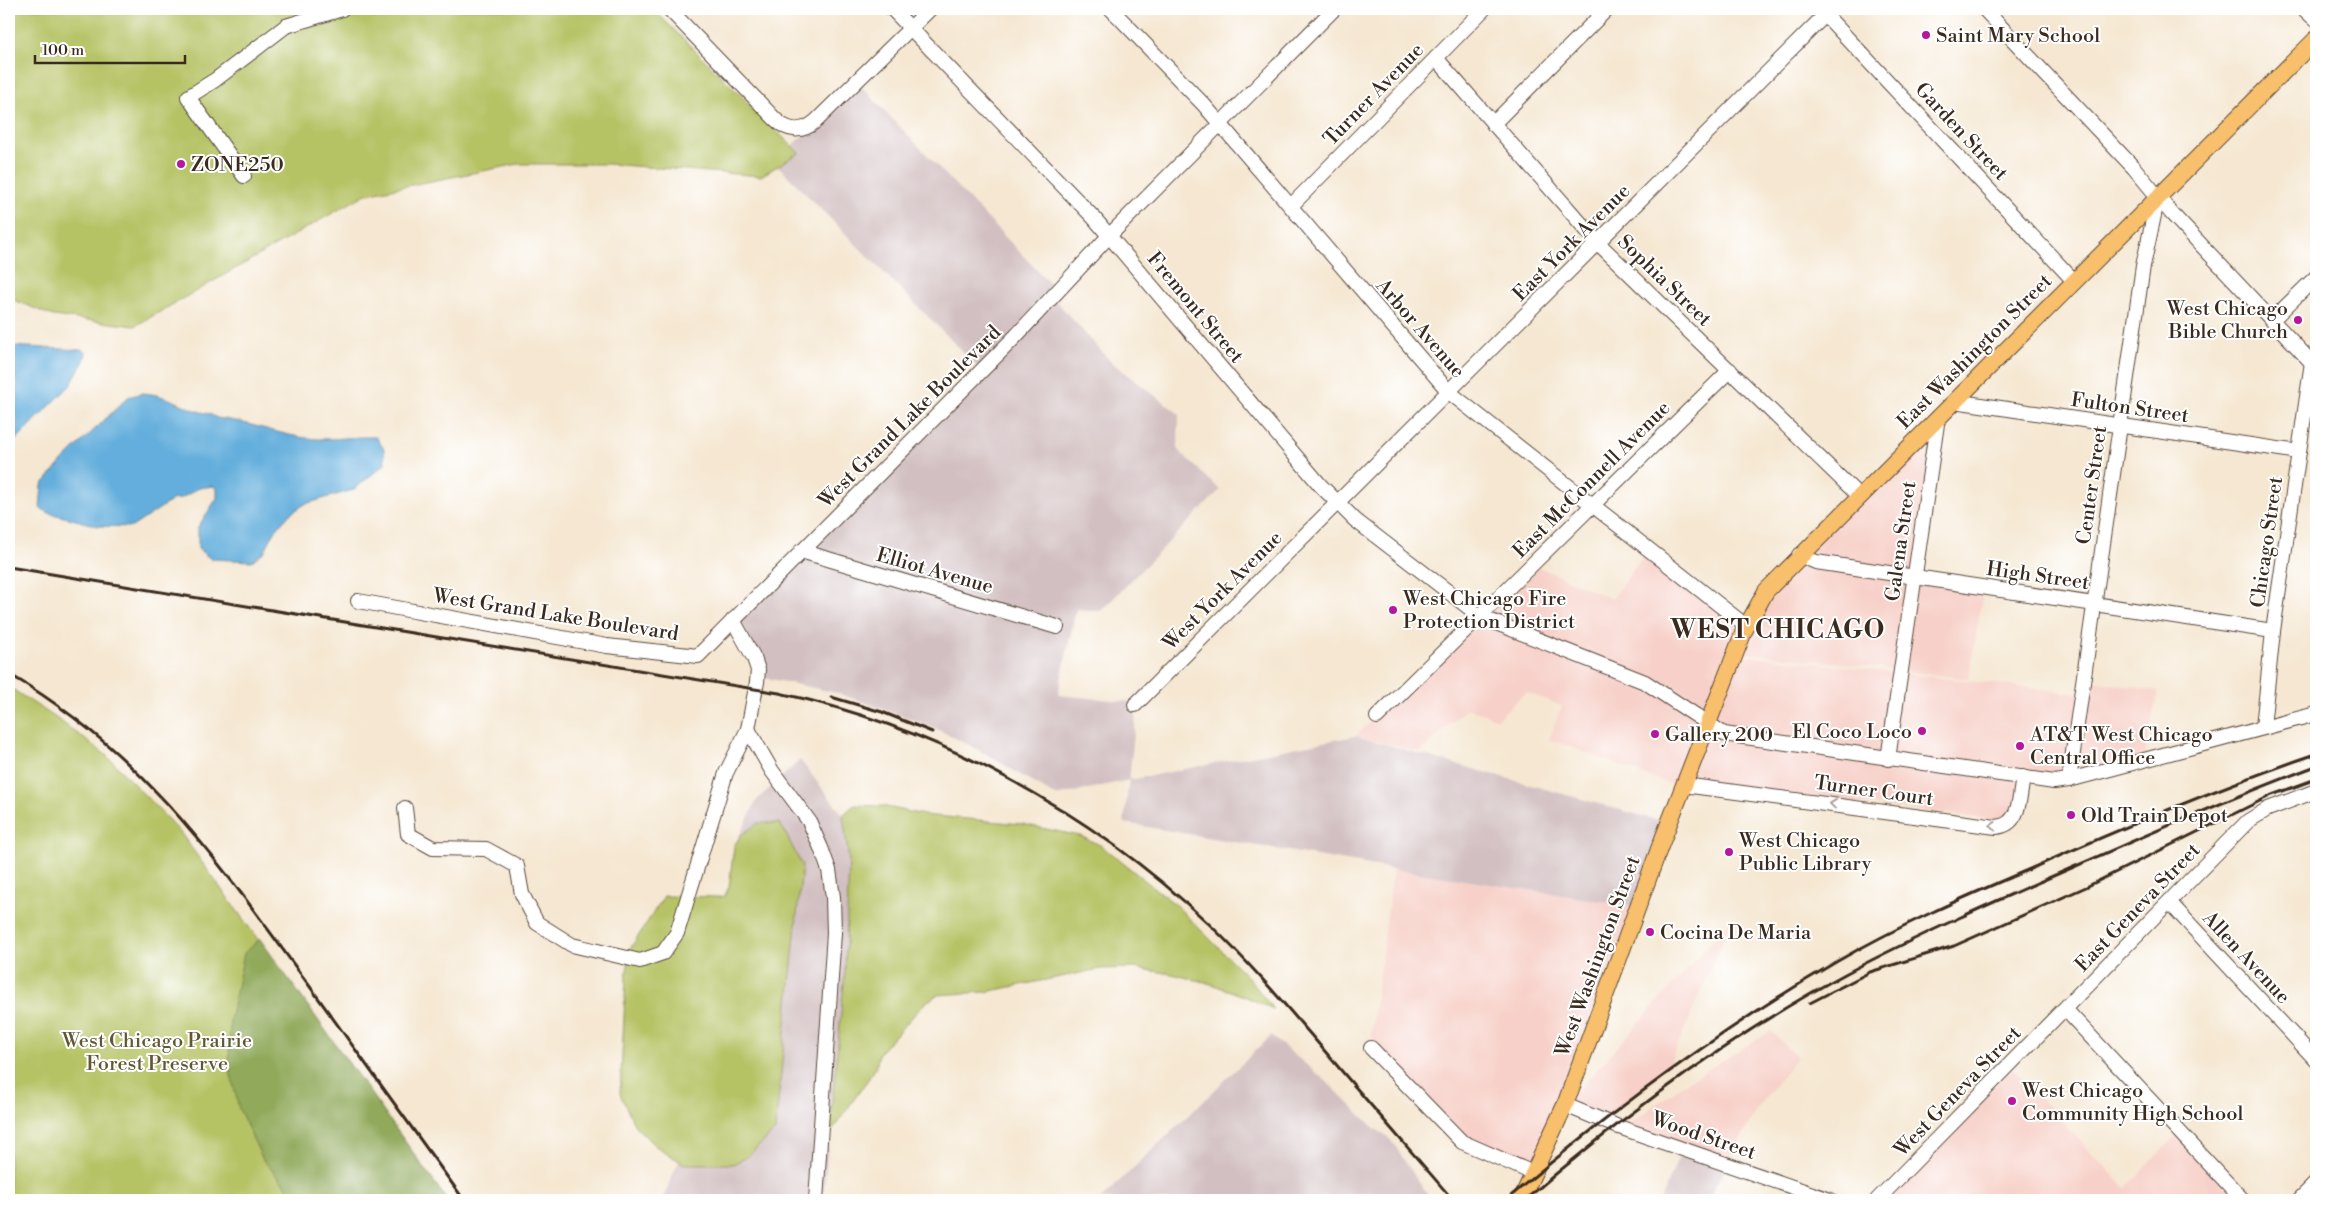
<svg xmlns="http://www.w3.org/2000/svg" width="2325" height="1209" viewBox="0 0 2325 1209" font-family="'Libre Bodoni',serif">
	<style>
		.built { fill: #f7d1c9 }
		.industrial { fill: #d2bfc1 }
		.green { fill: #b6c365; stroke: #787642 }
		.forest { fill: #90a95a; stroke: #666a3c }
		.water { fill: #64aedc; stroke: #506c7d }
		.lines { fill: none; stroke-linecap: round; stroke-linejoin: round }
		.minor-casing { stroke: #574639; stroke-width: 16 }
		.major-casing { stroke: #574639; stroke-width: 18 }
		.minor { stroke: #fff; stroke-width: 14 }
		.major { stroke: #f8bf6c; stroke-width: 16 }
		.rail { stroke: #3b2a1e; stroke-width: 3 }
		.oneway { stroke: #a79f9a }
		.poi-dot { fill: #b5179e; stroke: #fff; stroke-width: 2 }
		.labels { text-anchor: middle; stroke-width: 4; stroke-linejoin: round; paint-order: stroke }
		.poi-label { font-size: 20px; fill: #3b2a1e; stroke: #fff; text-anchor: start }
		.street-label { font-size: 20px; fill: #3b2a1e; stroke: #fff }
		.park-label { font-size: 20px; fill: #605833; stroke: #fff }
		.district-label { font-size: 25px; font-weight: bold; letter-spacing: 1px; fill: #3b2a1e; stroke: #fff }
	</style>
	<rect width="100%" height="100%" fill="#fff"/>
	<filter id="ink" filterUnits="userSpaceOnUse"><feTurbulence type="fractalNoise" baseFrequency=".02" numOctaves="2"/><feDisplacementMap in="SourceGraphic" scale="10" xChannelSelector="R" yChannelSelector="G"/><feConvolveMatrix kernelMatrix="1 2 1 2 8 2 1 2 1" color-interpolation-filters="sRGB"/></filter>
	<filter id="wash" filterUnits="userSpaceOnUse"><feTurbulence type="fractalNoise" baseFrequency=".0096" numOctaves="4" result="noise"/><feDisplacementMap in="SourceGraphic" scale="20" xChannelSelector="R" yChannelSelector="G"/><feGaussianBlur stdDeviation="1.12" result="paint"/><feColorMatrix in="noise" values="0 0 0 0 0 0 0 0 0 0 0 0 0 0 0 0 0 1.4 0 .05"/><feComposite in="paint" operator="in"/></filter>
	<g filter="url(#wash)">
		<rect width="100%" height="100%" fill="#f5e7d1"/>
		<!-- built -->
		<g class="built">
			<path d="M1934,425L1913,575L1804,554Z"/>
			<path d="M1647,551L1742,627L1708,714L1646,679L1485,616L1536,566L1612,599Z"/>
			<path d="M1800,559L1913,580L1898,670L1739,652L1751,620Z"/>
			<path d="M1917,581L1983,590L1969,679L1903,671Z"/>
			<path d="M1481,620L1646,685L1706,720L1680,788L1549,739L1562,706L1526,692L1497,719L1467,708L1420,752L1355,736Z"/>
			<path d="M1735,654L2081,694L2069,780L2023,777L2011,822L1685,782Z"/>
			<path d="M2086,680L2158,691L2145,755L2073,776Z"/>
			<path d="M1393,869L1633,906L1533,1166L1465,1139L1371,1036Z"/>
			<path d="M1733,918L1670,1063L1603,1121L1565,1105Z"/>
			<path d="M1771,1031L1797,1057L1756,1110L1729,1162L1628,1125L1687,1082Z"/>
			<path d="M2012,1068L2125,1188L2177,1135L2237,1200H1882Z"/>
		</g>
		<!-- industrial -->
		<g class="industrial">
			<path d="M859,84L1054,288L980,369L774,162Z"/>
			<path d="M1055,300L1111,362L1179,414L1178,450L1220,490L1101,611L1076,609L1058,695L1133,702L1137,707L1129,780L1355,736L1664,822L1633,906L1393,869L1124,823L1129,780L1056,796L979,750L933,727L837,693L762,677L738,621Z"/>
			<path d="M800,760L843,815L849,861L845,973L823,1200H662L692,1131L758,948L734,846L757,800Z"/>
			<path d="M1271,1036L1325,1080L1372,1126L1391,1140L1431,1200H1100Z"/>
			<path d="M1682,1149L1726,1167L1708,1200H1661Z"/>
		</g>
		<!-- green -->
		<g class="green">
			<path d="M9,9H653L799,153L761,176L608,164H518L366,194L135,326L53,316L9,298Z"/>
			<path d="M9,687L59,720L106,755L180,832L447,1200H9Z"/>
			<path d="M854,805L882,806L924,815L1022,824L1080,836L1100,845L1176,905L1249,978L1273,1009L1244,996L1208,983L1172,974L1134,968L1100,969L986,992L937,995L925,1003L879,1053L876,1068L829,1135L845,973L849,861L843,815Z"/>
			<path d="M758,823H779L784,830L802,866L775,1131L747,1157L733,1164H684L654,1145L635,1126L620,1094L626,978L630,949L664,896L724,897L729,887L734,846L741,835Z"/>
		</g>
		<!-- forest -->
		<path class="forest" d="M260,939L447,1200H298L263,1160L239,1109L229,1066L230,1021L244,953Z"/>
		<!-- water -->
		<g class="water">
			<path d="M9,346L82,350L86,352C86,363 75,372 72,384L9,447Z"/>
			<path d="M143,393C162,394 178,403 195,410C204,414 206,411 217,418C244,421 272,432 299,437C325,442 350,436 376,437L384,449L385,464L353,490L305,504L290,514L275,531L264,552L252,561L211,559L198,549V527L217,498V490L214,486L199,488L180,499H174L132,527L98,526L49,513L40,508L42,485L64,459L128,397Z"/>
		</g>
	</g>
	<g filter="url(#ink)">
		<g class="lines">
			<defs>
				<g id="minor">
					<path d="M669,9L775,119C788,132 802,133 816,121L930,9"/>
					<path d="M892,9L1094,218L1321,486L1355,520L1481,617L1645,682L1724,734L2054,782L2069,780L2316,714"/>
					<path d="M1111,9L1204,105L1449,392L1746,626"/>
					<path d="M1820,9L2074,281"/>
					<path d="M1984,9L2134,168L2172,214L2316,367"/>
					<path d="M2304,9L2316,20"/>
					<path d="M1436,58L1598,243L1859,496"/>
					<path d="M1493,124L1607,9"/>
					<path d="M244,176L188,97L215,80L286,26L342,9"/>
					<path d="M1291,206L1484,9"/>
					<path d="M2272,320L2316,277"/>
					<path d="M1954,401L2299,452"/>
					<path d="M801,551L1057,627"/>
					<path d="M1799,555L1816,562L2273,631"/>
					<path d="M358,601L607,646L698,656L1015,337L1109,236L1334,9"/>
					<path d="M1135,705L1831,9"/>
					<path d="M1377,717L1730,370"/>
					<path d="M2263,727L2273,631L2312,362"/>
					<path d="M748,729L772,771L809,821L821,848L829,870L833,897L834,933L816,1200"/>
					<path d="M1888,759L1938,417"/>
					<path d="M2069,780L2143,266L2158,197"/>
					<path d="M1684,785L1996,827C2021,825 2019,797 2023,777"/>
					<path d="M405,808L408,834L433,848L486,849L517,866L522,894L537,923L572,945L640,961L663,953L677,933L726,773L748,729L757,682L758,670L754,658L733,620"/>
					<path d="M2170,903L2316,1060"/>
					<path d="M2065,1009L2243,1200"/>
					<path d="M1371,1048L1462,1142L1533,1173"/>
					<path d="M1565,1105L1616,1126L1830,1200"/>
					<path d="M1877,1200L2248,821L2268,809L2316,791"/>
					<path d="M2299,1200L2316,1183"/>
				</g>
				<path id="major" d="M1521,1200L1565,1105L1659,849L1744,631L1766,591L2316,39"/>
			</defs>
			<!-- minor casing -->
			<use href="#minor" class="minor-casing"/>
			<!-- major casing -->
			<use href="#major" class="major-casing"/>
			<!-- minor -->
			<use href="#minor" class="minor"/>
			<!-- major -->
			<use href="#major" class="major"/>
			<!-- rail -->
			<g class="rail">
				<path d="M9,567L779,693C938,727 1091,812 1209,924C1250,963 1286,1006 1323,1049C1366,1100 1410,1150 1453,1200"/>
				<path d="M9,674C141,751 215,857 303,977C357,1052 411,1126 464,1200"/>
				<path d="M831,697L882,712L932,732"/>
				<path d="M1810,1003L1870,972L1954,946L2086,887L2272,795L2316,779"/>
				<path d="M1506,1200C1610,1112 1718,1031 1836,962C1898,926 1964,897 2030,869C2124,827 2219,787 2316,754"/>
				<path d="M1525,1200C1624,1115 1730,1036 1845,974C1920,934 1998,900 2076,866C2155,831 2235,796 2316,766"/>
			</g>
		</g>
		<!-- one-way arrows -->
		<defs><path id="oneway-chevron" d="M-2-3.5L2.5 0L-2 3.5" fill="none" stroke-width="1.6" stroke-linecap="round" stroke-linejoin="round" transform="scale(1.25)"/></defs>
		<g class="oneway">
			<use href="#oneway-chevron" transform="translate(1833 804) rotate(-173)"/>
			<use href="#oneway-chevron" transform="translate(1993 826) rotate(-177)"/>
		</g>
	</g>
	<!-- markers -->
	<g class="poi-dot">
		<circle cx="1926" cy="35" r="5"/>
		<circle cx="181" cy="164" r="5"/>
		<circle cx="2298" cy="320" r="5"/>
		<circle cx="1393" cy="610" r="5"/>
		<circle cx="1922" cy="731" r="5"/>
		<circle cx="1655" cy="734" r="5"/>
		<circle cx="2020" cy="746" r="5"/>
		<circle cx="2071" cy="815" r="5"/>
		<circle cx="1729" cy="852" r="5"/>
		<circle cx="1650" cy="932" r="5"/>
		<circle cx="2012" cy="1101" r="5"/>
	</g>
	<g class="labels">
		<!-- poi labels -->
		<g class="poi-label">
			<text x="1936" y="42">Saint Mary School</text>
			<text x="191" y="171">ZONE250</text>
			<text x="2288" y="315" text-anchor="end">West Chicago<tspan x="2288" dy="23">Bible Church</tspan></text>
			<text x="1403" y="605">West Chicago Fire<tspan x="1403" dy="23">Protection District</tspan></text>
			<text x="1912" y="738" text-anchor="end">El Coco Loco</text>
			<text x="1665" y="741">Gallery 200</text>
			<text x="2030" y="741">AT&amp;T West Chicago<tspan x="2030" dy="23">Central Office</tspan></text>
			<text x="2081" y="822">Old Train Depot</text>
			<text x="1739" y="847">West Chicago<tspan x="1739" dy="23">Public Library</tspan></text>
			<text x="1660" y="939">Cocina De Maria</text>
			<text x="2022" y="1097">West Chicago<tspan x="2022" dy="23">Community High School</tspan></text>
		</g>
		<!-- street labels -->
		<g class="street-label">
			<text transform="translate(1373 94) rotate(-46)" y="7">Turner Avenue</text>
			<text transform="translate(1962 131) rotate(47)" y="7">Garden Street</text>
			<text transform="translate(1571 242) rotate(-45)" y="7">East York Avenue</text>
			<text transform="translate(1665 280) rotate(44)" y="7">Sophia Street</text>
			<text transform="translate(1196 307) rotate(50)" y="7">Fremont Street</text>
			<text transform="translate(1421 328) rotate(49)" y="7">Arbor Avenue</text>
			<text transform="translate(1974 351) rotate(-45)" y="7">East Washington Street</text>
			<text transform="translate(2130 407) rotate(8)" y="7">Fulton Street</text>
			<text transform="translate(909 416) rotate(-45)" y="7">West Grand Lake Boulevard</text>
			<text transform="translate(1591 479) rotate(-45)" y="7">East McConnell Avenue</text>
			<text transform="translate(2091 485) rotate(-82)" y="7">Center Street</text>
			<text transform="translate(1900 541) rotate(-82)" y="7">Galena Street</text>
			<text transform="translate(2266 542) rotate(-82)" y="7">Chicago Street</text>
			<text transform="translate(935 570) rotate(16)" y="7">Elliot Avenue</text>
			<text transform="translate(2038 575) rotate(8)" y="7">High Street</text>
			<text transform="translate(1222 590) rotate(-45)" y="7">West York Avenue</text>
			<text transform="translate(556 614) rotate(9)" y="7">West Grand Lake Boulevard</text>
			<text transform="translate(1874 790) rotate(8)" y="7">Turner Court</text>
			<text transform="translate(2137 907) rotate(-46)" y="7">East Geneva Street</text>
			<text transform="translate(1597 956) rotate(-70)" y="7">West Washington Street</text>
			<text transform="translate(2247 957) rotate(47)" y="7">Allen Avenue</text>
			<text transform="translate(1957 1091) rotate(-46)" y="7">West Geneva Street</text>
			<text transform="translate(1704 1135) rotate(19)" y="7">Wood Street</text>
		</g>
		<!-- park labels -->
		<g class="park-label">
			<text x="157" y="1047">West Chicago Prairie<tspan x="157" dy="23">Forest Preserve</tspan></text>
		</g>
		<!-- district labels -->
		<g class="district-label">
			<text x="1778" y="638">WEST CHICAGO</text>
		</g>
	</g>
	<!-- margin -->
	<rect width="2325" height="1209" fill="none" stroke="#fff" stroke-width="30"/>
	<!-- scale -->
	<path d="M35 55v8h150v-8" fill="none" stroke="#3b2a1e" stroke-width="2.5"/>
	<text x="42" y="55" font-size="15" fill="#3b2a1e" stroke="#ffffff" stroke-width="4" paint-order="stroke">100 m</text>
</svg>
